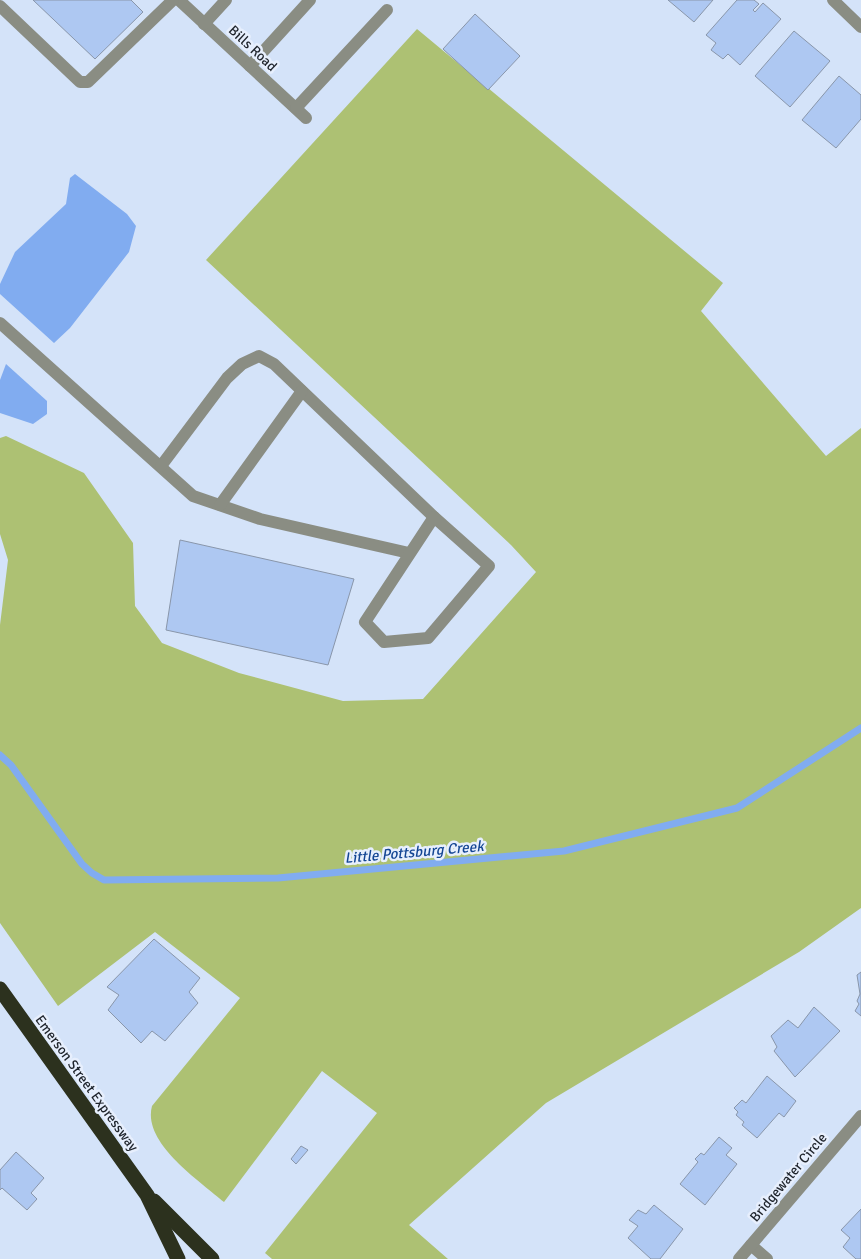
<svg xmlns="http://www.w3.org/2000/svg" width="861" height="1259" viewBox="0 0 861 1259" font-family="Signika,sans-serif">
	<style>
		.green { fill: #adc173 }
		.water { fill: #81acf0 }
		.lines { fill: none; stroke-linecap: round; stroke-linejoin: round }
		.stream { stroke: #81acf0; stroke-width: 7 }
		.building { fill: #aec8f2; stroke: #8996aa }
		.minor { stroke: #8a8d83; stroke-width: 12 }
		.highway { stroke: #2c311e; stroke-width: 15 }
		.labels { text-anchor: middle; stroke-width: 5; stroke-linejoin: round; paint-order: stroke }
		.street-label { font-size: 14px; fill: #1e232b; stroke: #e7effd }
		.water-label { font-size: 15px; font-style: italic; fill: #134593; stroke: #e7effd }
	</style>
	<rect width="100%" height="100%" fill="#d4e3f9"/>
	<!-- green -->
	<path class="green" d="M417,29L723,283L701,311L826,456L861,428V908L799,952L546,1103L409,1225L448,1259H272L265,1253L377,1113L322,1071L224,1202C200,1181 142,1143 152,1106L240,998L155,932L58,1006L0,923V625L8,560L0,534V438L6,436L84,473L133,543L135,606L162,643L239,673L343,701L423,699L536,572L511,545L206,260Z"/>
	<!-- water -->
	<g class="water">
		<path d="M75,174L127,214L136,226L129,252L70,328L54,343L0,294V284L15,252L66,204L70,178Z"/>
		<path d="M6,364L47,401V414L33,424L0,413V380Z"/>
	</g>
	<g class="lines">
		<!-- stream -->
		<path class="stream" d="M0,755L11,765L82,864L92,873L104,880L278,878L564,851L737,808L861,728"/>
	</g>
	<!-- building -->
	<g class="building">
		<path d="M33,0H131L143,12L95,59Z"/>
		<path d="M668,0H713L694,22Z"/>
		<path d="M737,0H754L759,4L753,10L755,12L763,3L781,19L740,65L728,54L723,59L711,50L716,43L706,35Z"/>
		<path d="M475,14L520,56L488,90L443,49Z"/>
		<path d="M794,31L830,61L790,107L755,76Z"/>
		<path d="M839,76L861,95V119L836,148L802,120Z"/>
		<path d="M180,540L354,579L328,665L166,630Z"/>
		<path d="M154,939L200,978L189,992L198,1003L165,1041L152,1031L141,1043L108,1010L119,995L107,987Z"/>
		<path d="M861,972V1016L855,1011L859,1004L857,1001L860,994L857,975Z"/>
		<path d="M814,1007L840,1031L795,1077L774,1051L777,1047L771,1036L788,1020L798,1028Z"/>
		<path d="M767,1076L796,1101L784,1117L779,1113L757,1138L742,1125L744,1122L736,1115L738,1112L734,1108L742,1100L746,1103Z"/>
		<path d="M719,1137L732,1148L726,1155L737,1164L705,1205L680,1184L698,1162L695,1159L701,1153L704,1155Z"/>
		<path d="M301,1146L308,1150L296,1164L291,1159Z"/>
		<path d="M16,1152L44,1178L31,1193L37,1199L27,1210L2,1188L0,1190V1170Z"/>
		<path d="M654,1205L683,1229L660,1259H651L628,1238L638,1226L629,1220L638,1210L646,1214Z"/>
		<path d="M861,1209V1259H856L843,1247L850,1238L841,1230Z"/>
	</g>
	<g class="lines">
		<!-- minor -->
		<g class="minor">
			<path d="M179,0L306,118"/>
			<path d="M833,0L861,27"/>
			<path d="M0,6L80,82H88L173,0"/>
			<path d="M204,24L226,0"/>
			<path d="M250,66L310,0"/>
			<path d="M296,108L387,10"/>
			<path d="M0,323L193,496L260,519L409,553"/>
			<path d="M161,466L227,378L242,364L259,356L274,364L434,517"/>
			<path d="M220,505L302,391"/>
			<path d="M434,517L489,566L428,638L384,642L365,622Z"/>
			<path d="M751,1245L767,1259"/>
			<path d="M739,1259L861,1116"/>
		</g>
		<!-- highway -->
		<g class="highway">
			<path d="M0,989L147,1195L178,1259"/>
			<path d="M154,1201L212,1259"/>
		</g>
	</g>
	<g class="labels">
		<!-- street labels -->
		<g class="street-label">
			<text transform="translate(253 48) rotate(43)" y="5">Bills Road</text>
			<text transform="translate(87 1083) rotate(54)" y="5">Emerson Street Expressway</text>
			<text transform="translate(788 1177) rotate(-50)" y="5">Bridgewater Circle</text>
		</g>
		<!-- water labels -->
		<g class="water-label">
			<text transform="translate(414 852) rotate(-5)" y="5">Little Pottsburg Creek</text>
		</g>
	</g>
</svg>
